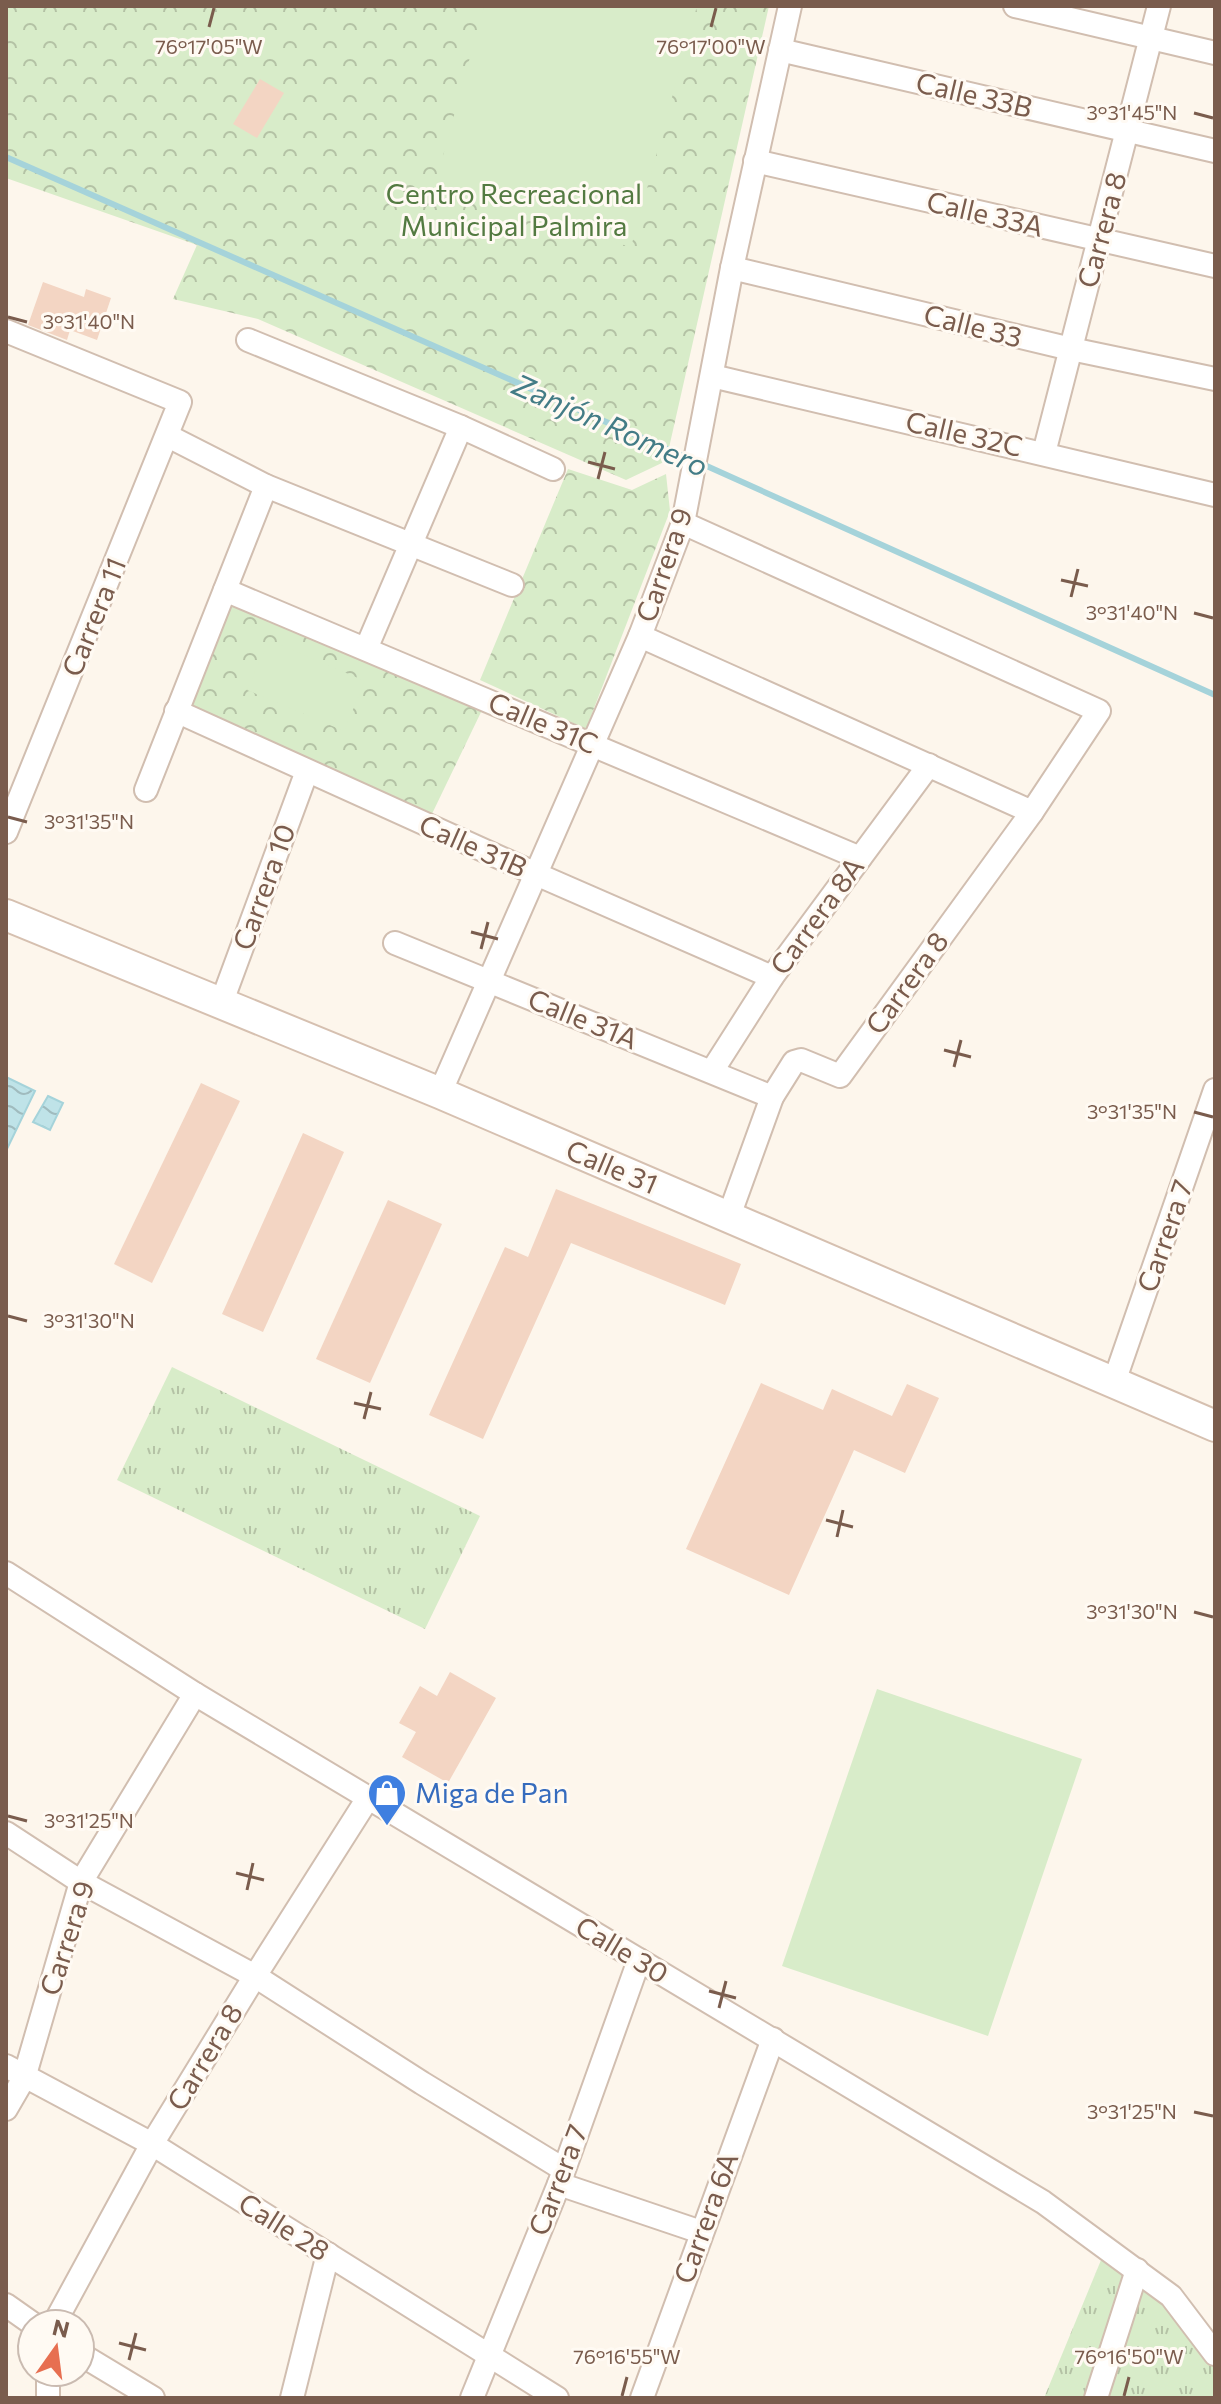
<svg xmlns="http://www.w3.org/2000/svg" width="1221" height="2404" viewBox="0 0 1221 2404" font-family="Commissioner,sans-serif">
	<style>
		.grass { fill: url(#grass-tufts) }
		.park { fill: url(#park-crowns) }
		.pitch { fill: #d8ecc9 }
		.water { fill: url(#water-waves); stroke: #a5d3da; stroke-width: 2 }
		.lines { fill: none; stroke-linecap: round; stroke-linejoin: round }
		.stream { stroke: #a5d3da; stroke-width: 6 }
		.building { fill: #f3d5c3 }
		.minor-casing { stroke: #d1beb0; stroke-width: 26 }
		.secondary-casing { stroke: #d6c0b0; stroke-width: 34 }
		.minor { stroke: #fff; stroke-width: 22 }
		.secondary { stroke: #fff; stroke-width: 30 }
		.ticks { fill: none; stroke: #7a5c4d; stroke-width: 3 }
		.labels { text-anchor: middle; stroke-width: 6; stroke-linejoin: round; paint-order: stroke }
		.street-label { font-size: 28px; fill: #7a5c4d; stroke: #fffaf3 }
		.park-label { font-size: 28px; fill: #537a41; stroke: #fffaf3 }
		.shop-label { font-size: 28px; fill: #366cbe; stroke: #fffaf3; text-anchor: start }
		.water-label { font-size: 30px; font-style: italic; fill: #437c86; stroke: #fffaf3 }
		.ticks-label { font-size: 20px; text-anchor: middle; fill: #7a5c4d; stroke: #fffaf3; stroke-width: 6; stroke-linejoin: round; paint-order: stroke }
	</style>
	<defs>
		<pattern id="grass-tufts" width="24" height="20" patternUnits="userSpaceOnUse" patternTransform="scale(2)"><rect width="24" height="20" fill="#d8ecc9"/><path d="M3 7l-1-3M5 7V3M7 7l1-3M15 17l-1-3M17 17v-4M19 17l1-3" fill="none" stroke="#b4c2a5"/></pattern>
		<pattern id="park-crowns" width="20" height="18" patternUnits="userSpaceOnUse" patternTransform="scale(2)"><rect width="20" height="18" fill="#d8ecc9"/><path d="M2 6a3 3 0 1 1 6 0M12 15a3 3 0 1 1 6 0" fill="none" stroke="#b4c2a5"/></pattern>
		<pattern id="water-waves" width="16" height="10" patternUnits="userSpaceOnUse" patternTransform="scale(2)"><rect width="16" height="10" fill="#bfe3e8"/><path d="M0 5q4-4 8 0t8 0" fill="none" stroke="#a0bbbe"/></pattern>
	</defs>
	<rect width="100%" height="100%" fill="#fdf6ec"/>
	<!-- grass -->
	<g class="grass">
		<path d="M172,1367L480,1516L425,1629L117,1480Z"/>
		<path d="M1106,2248L1215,2354V2398H1044Z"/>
	</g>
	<!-- park -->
	<g class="park">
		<path d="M6,6H769L666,461L626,480L258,319L173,299L197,245L6,178Z"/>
		<path d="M568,469L632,490L666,474L670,511L586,729L480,680Z"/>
		<path d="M233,603L483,708L430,818L189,708Z"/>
	</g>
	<!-- pitch -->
	<g class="pitch">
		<path d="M484,6H697L631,247L433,192Z"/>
		<path d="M269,640L365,681L344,731L247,690Z"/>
		<path d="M877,1689L1082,1759L988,2036L782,1966Z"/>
	</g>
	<!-- water -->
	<g class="water">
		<path d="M6,1077L35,1091L6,1151Z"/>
		<path d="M48,1096L63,1103L50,1130L33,1122Z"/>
	</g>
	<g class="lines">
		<!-- stream -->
		<g class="stream">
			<path d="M6,157L690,459"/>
			<path d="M700,463L1215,695"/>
		</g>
	</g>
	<!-- building -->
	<g class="building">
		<path d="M260,79L284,93L257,138L233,124Z"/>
		<path d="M43,282L84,297L86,289L111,298L97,340L70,330L67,340L28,325Z"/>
		<path d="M201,1083L240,1101L152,1283L114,1264Z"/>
		<path d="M303,1133L344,1152L263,1332L222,1314Z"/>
		<path d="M556,1189L741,1264L725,1305L571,1243L483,1439L429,1415L505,1247L528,1257Z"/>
		<path d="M388,1200L442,1224L370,1383L316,1359Z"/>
		<path d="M761,1383L823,1410L832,1389L892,1416L907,1384L939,1398L905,1473L854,1450L789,1595L686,1549Z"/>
		<path d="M450,1672L496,1698L448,1783L402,1757L416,1732L399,1723L420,1686L437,1696Z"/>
	</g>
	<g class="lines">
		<defs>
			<g id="minor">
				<path d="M1015,6L1215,53"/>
				<path d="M780,50L1215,151"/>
				<path d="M755,161L1215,266"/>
				<path d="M732,268L1071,349L1215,379"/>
				<path d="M6,331L180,402L6,832"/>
				<path d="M248,340L461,427L553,469"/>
				<path d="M712,376L1215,495"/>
				<path d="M168,436L266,486L512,585"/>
				<path d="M1044,453L1159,6"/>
				<path d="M683,523L1099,711L1032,812L840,1076L801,1060L794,1062L772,1097L729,1216"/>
				<path d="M225,590L860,858"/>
				<path d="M640,636L1032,812"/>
				<path d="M366,649L461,427"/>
				<path d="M176,711L536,874L772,977"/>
				<path d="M146,790L266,486"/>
				<path d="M395,943L772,1097"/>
				<path d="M221,1004L307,771"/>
				<path d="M712,1071L772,977L929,765"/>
				<path d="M440,1093L640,636L683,523L732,268L790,6"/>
				<path d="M1114,1382L1215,1090"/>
				<path d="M6,1573L195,1694L1043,2202L1171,2296L1215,2354"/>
				<path d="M6,1833L81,1882L255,1976L422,2083L563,2169"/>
				<path d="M6,2066L152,2144L557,2398"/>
				<path d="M6,2109L24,2078L81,1882L195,1694"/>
				<path d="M559,2184L701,2232"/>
				<path d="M6,2305L33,2324"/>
				<path d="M54,2324L152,2144L255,1976L368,1798"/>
				<path d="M80,2354L153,2398"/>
				<path d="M48,2398V2372"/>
				<path d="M292,2398L328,2254"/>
				<path d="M472,2398L559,2184L639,1960"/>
				<path d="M642,2398L773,2039"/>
				<path d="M1096,2398L1137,2270"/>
			</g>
			<path id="secondary" d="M6,915L440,1093L1215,1426"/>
		</defs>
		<!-- minor casing -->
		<use href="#minor" class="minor-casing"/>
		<!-- secondary casing -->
		<use href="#secondary" class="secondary-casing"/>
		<!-- minor -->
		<use href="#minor" class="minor"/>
		<!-- secondary -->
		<use href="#secondary" class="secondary"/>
	</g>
	<!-- ticks -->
	<path class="ticks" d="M209,27L214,8M711,27L716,8M1194,113L1213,118M8,317L27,322M588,462L615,469M598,479L605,452M1061,580L1088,586M1071,597L1078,569M1194,613L1213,618M8,817L27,822M471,932L498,939M481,949L488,922M944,1050L971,1057M954,1067L961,1040M1194,1112L1213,1117M8,1316L27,1321M354,1403L381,1409M364,1419L371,1392M826,1520L853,1527M837,1537L843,1510M1194,1612L1213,1617M8,1816L27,1821M236,1873L264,1880M247,1890L253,1863M709,1991L736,1998M719,2008L726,1981M1194,2112L1213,2116M119,2343L146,2350M129,2360L136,2333M622,2396L627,2377M1124,2396L1129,2377"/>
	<!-- icons -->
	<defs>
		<symbol id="shop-pin" viewBox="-11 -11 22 30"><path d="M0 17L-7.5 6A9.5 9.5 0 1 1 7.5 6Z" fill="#3f7fe0" stroke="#fffaf3"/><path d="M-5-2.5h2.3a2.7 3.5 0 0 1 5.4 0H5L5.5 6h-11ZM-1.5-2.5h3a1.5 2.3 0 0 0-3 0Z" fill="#fff"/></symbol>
	</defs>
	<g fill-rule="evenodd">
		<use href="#shop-pin" x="365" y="1771" width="44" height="60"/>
	</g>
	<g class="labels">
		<!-- street labels -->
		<g class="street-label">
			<text transform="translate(974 95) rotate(13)" y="10">Calle 33B</text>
			<text transform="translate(985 214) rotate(13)" y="10">Calle 33A</text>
			<text transform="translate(1102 230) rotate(-75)" y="10">Carrera 8</text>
			<text transform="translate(973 326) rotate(14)" y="10">Calle 33</text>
			<text transform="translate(964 434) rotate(13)" y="10">Calle 32C</text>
			<text transform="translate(664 565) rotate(-71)" y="10">Carrera 9</text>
			<text transform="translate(94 617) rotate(-68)" y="10">Carrera 11</text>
			<text transform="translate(543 723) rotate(23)" y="10">Calle 31C</text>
			<text transform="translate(473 846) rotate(24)" y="10">Calle 31B</text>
			<text transform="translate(264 887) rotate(-70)" y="10">Carrera 10</text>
			<text transform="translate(817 916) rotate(-54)" y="10">Carrera 8A</text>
			<text transform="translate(907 983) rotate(-54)" y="10">Carrera 8</text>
			<text transform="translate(583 1019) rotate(22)" y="10">Calle 31A</text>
			<text transform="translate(612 1167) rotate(23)" y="10">Calle 31</text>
			<text transform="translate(1165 1236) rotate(-71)" y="10">Carrera 7</text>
			<text transform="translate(67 1938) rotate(-72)" y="10">Carrera 9</text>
			<text transform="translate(622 1950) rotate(31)" y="10">Calle 30</text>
			<text transform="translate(205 2057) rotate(-59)" y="10">Carrera 8</text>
			<text transform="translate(558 2180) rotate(-69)" y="10">Carrera 7</text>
			<text transform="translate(706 2218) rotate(-70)" y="10">Carrera 6A</text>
			<text transform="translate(284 2227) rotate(32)" y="10">Calle 28</text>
		</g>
		<!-- park labels -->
		<g class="park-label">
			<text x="514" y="204">Centro Recreacional<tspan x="514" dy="32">Municipal Palmira</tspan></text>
		</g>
		<!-- shop labels -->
		<g class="shop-label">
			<text x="415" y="1803">Miga de Pan</text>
		</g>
		<!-- water labels -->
		<g class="water-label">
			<text transform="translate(610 426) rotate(24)" y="10">Zanjón Romero</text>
		</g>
	</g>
	<g class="ticks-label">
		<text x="209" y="54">76°17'05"W</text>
		<text x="711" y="54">76°17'00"W</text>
		<text x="1132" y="120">3°31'45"N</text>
		<text x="89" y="329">3°31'40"N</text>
		<text x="1132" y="620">3°31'40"N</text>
		<text x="89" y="829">3°31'35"N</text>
		<text x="1132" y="1119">3°31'35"N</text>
		<text x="89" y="1328">3°31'30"N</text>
		<text x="1132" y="1619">3°31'30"N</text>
		<text x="89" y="1828">3°31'25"N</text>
		<text x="1132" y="2119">3°31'25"N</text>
		<text x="627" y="2364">76°16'55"W</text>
		<text x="1129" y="2364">76°16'50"W</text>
	</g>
	<!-- border -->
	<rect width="1221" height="2404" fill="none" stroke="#7a5c4d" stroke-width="16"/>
	<!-- north arrow -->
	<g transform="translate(56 2348) rotate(14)"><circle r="38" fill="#fffaf3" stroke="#cabbb1" stroke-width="2"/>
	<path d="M0-6L14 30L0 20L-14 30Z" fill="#e76f51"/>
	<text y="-12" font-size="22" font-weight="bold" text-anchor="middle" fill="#7a5c4d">N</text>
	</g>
</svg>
